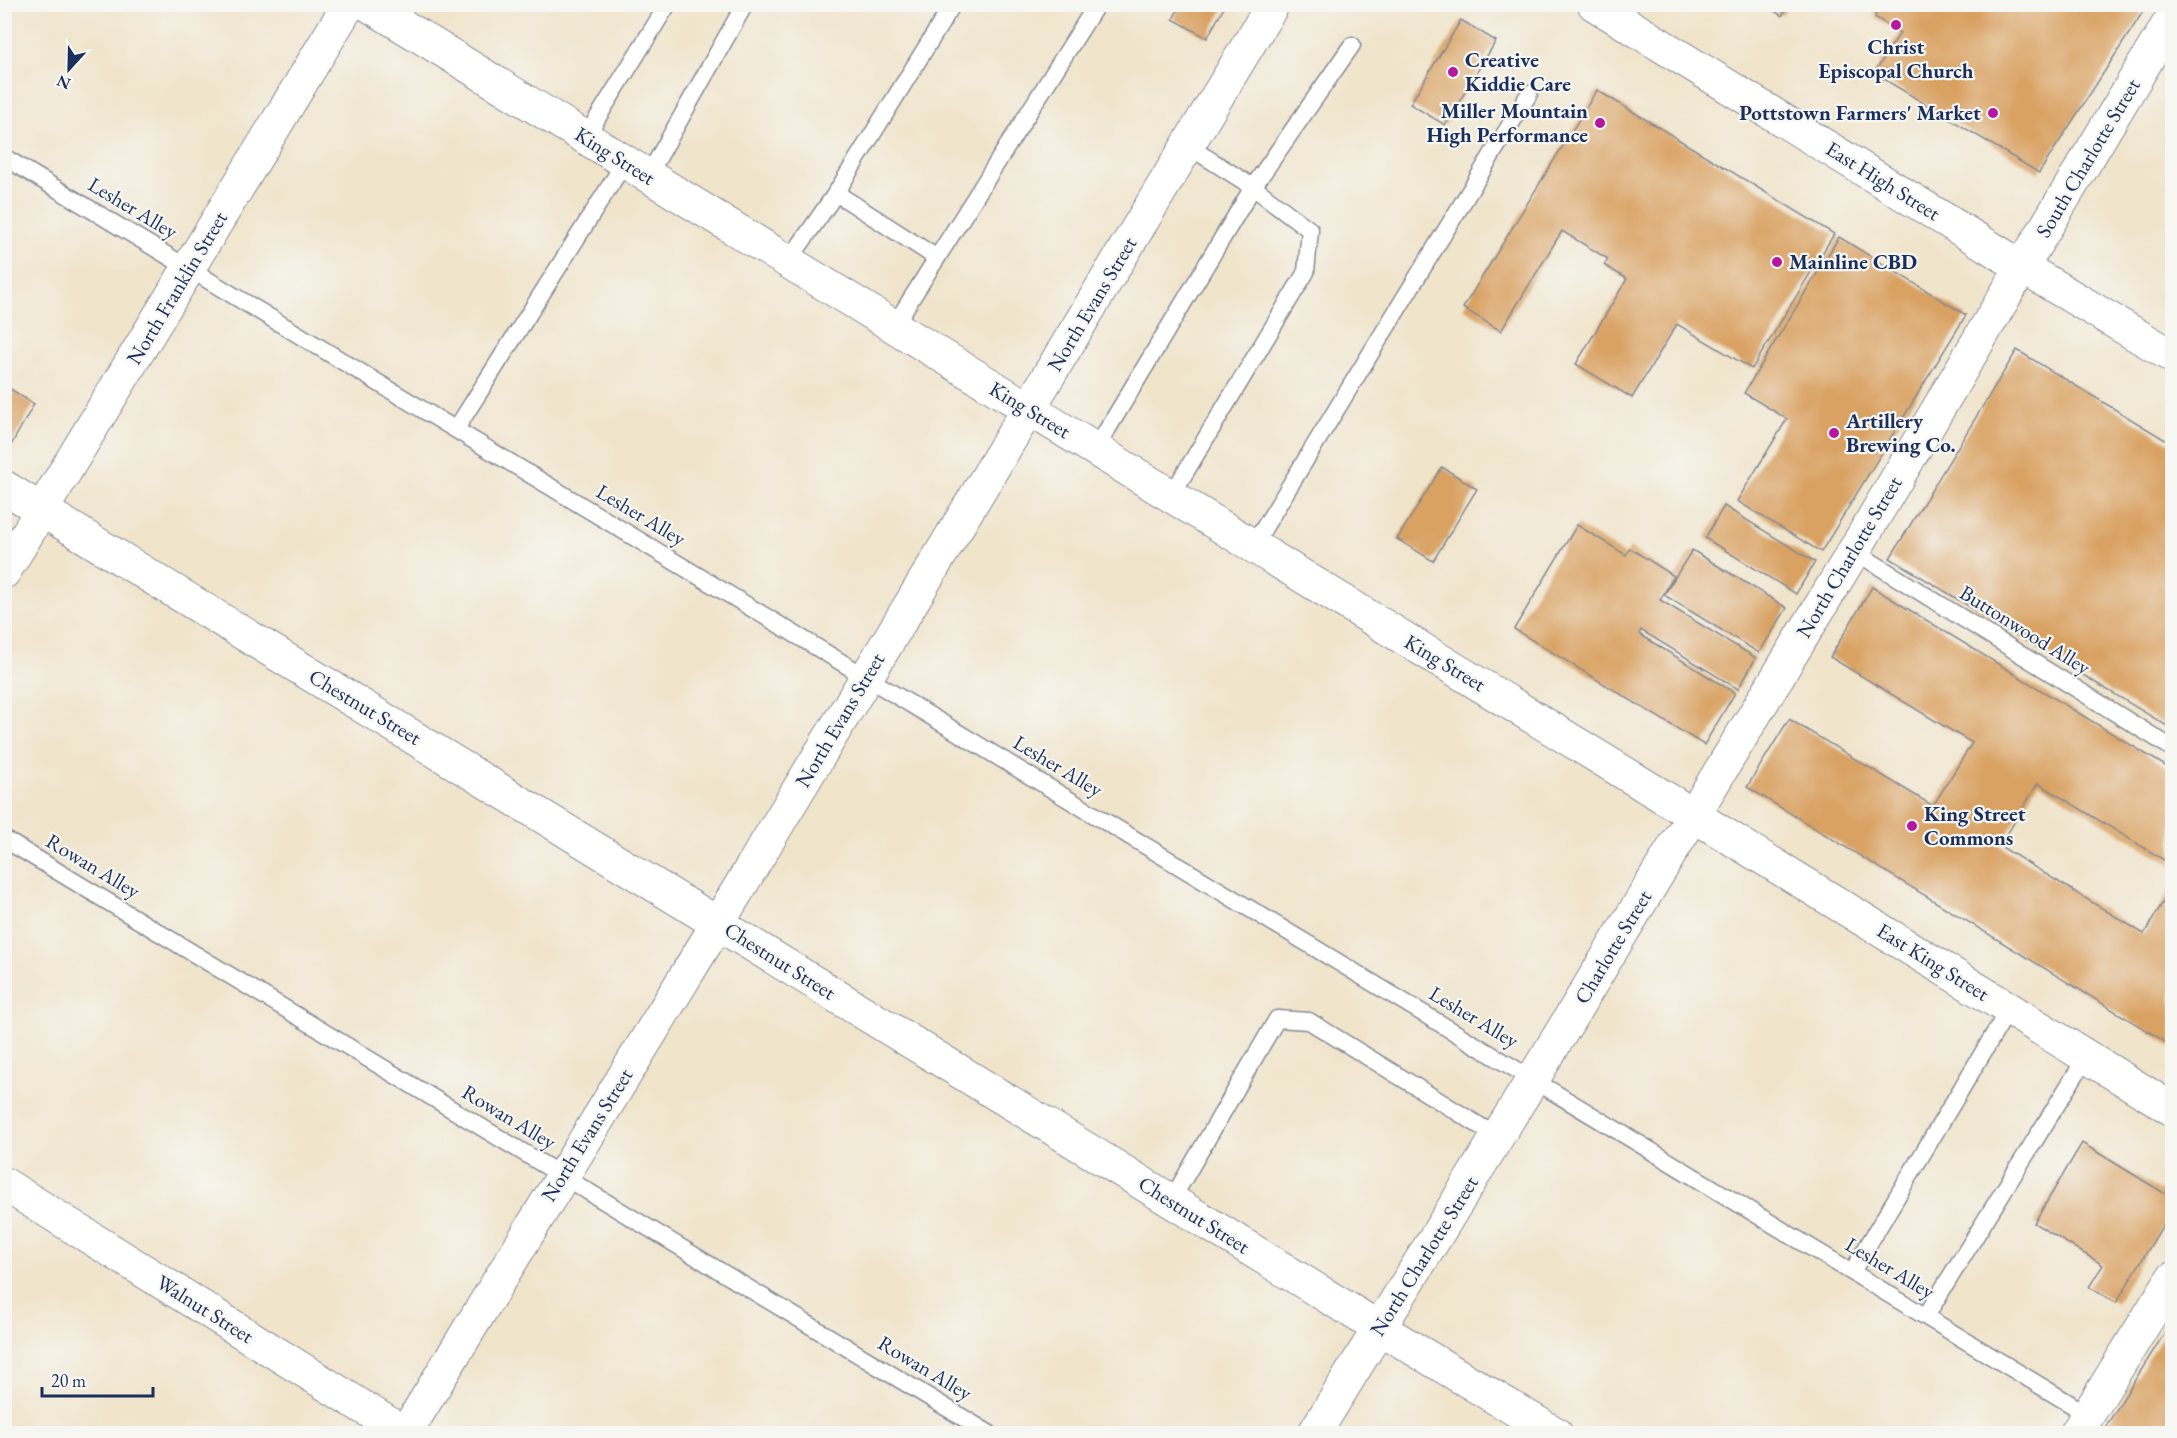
<svg xmlns="http://www.w3.org/2000/svg" width="2177" height="1438" viewBox="0 0 2177 1438" font-family="'EB Garamond',serif">
	<style>
		.building { fill: #d9a162 }
		.lines { fill: none; stroke-linecap: round; stroke-linejoin: round }
		.lane-casing { stroke: #868a94; stroke-width: 19 }
		.street-casing { stroke: #868a94; stroke-width: 35 }
		.secondary-casing { stroke: #868a94; stroke-width: 35 }
		.primary-casing { stroke: #868a94; stroke-width: 35 }
		.lane { stroke: #fff; stroke-width: 16 }
		.street { stroke: #fff; stroke-width: 33 }
		.secondary { stroke: #fff; stroke-width: 33 }
		.primary { stroke: #fff; stroke-width: 33 }
		.poi-dot { fill: #b5179e; stroke: #f6f6f2; stroke-width: 2 }
		.labels { text-anchor: middle; stroke-width: 4.5; stroke-linejoin: round; paint-order: stroke }
		.poi-label { font-size: 21px; font-weight: bold; fill: #1b2f5e; stroke: #f6f6f2; text-anchor: start }
		.street-label { font-size: 21px; fill: #1b2f5e; stroke: #f6f6f2 }
	</style>
	<rect width="100%" height="100%" fill="#f6f6f2"/>
	<filter id="ink" filterUnits="userSpaceOnUse"><feTurbulence type="fractalNoise" baseFrequency=".0167" numOctaves="2"/><feDisplacementMap in="SourceGraphic" scale="12" xChannelSelector="R" yChannelSelector="G"/><feConvolveMatrix kernelMatrix="1 2 1 2 8 2 1 2 1" color-interpolation-filters="sRGB"/></filter>
	<filter id="wash" filterUnits="userSpaceOnUse"><feTurbulence type="fractalNoise" baseFrequency=".008" numOctaves="4" result="noise"/><feDisplacementMap in="SourceGraphic" scale="24" xChannelSelector="R" yChannelSelector="G"/><feGaussianBlur stdDeviation="1.35" result="paint"/><feColorMatrix in="noise" values="0 0 0 0 0 0 0 0 0 0 0 0 0 0 0 0 0 1.4 0 .05"/><feComposite in="paint" operator="in"/></filter>
	<g filter="url(#wash)">
		<rect width="100%" height="100%" fill="#f0e4cb"/>
		<g id="blocks">
			<!-- building -->
			<g class="building">
				<path d="M1181,4H1226L1207,38L1173,19Z"/>
				<path d="M1763,4H1789L1782,16Z"/>
				<path d="M1860,4H2148L2039,173L1874,73L1900,33L1875,17L1876,14Z"/>
				<path d="M1461,20L1496,41L1445,125L1410,104Z"/>
				<path d="M1597,90L1834,234L1752,369L1677,324L1632,398L1576,364L1627,279L1604,265L1608,259L1562,231L1501,331L1463,308Z"/>
				<path d="M1839,237L1966,315L1821,552L1737,501L1787,419L1744,393Z"/>
				<path d="M2017,350L2172,444V729L1890,558Z"/>
				<path d="M4,385L34,404L6,454L4,453Z"/>
				<path d="M1442,467L1477,489L1433,561L1397,539Z"/>
				<path d="M1724,506L1815,562L1796,594L1705,538Z"/>
				<path d="M1577,525L1626,555L1630,548L1674,576L1660,600L1756,658L1738,689L1641,630L1639,634L1735,693L1704,745L1514,629Z"/>
				<path d="M1692,550L1787,608L1759,653L1664,595Z"/>
				<path d="M1872,587L2172,770V865L2038,783L2000,846L2144,934L2172,887V1046L1747,787L1789,719L1933,806L1972,743L1830,657Z"/>
				<path d="M2082,1143L2172,1198V1210L2116,1303L2089,1287L2103,1265L2034,1223Z"/>
				<path d="M2172,1321V1434H2101Z"/>
			</g>
		</g>
	</g>
	<g filter="url(#ink)">
		<use href="#blocks" fill-opacity="0" stroke="#868a94" stroke-width="1.5"/>
		<g class="lines">
			<defs>
				<g id="lane">
					<path d="M585,138L668,4"/>
					<path d="M4,157L2087,1414"/>
					<path d="M648,176L745,4"/>
					<path d="M836,193L937,258"/>
					<path d="M788,262L836,193L953,4"/>
					<path d="M894,326L1097,4"/>
					<path d="M456,429L625,162"/>
					<path d="M1095,450L1253,187L1352,45"/>
					<path d="M1171,496L1306,272L1310,230L1253,187L1188,146"/>
					<path d="M1253,546L1529,94"/>
					<path d="M1854,551L2172,748"/>
					<path d="M4,839L990,1434"/>
					<path d="M1171,1201L1277,1019L1309,1021L1498,1137"/>
					<path d="M1852,1272L2009,1009"/>
					<path d="M1926,1316L2087,1056"/>
				</g>
				<g id="street">
					<path d="M367,4L1693,815"/>
					<path d="M2022,267L2172,18"/>
					<path d="M4,487L1379,1328L1556,1434"/>
					<path d="M4,572L349,4"/>
					<path d="M4,1184L406,1434"/>
					<path d="M405,1434L718,923L1273,4"/>
					<path d="M2076,1434L2172,1279"/>
				</g>
				<g id="secondary">
					<path d="M1693,815L2172,1109"/>
					<path d="M1314,1434L1533,1079L1854,551L2022,267"/>
				</g>
				<path id="primary" d="M1594,4L2022,267L2172,356"/>
			</defs>
			<!-- lane casing -->
			<use href="#lane" class="lane-casing"/>
			<!-- street casing -->
			<use href="#street" class="street-casing"/>
			<!-- secondary casing -->
			<use href="#secondary" class="secondary-casing"/>
			<!-- primary casing -->
			<use href="#primary" class="primary-casing"/>
			<!-- lane -->
			<use href="#lane" class="lane"/>
			<!-- street -->
			<use href="#street" class="street"/>
			<!-- secondary -->
			<use href="#secondary" class="secondary"/>
			<!-- primary -->
			<use href="#primary" class="primary"/>
		</g>
	</g>
	<!-- markers -->
	<g class="poi-dot">
		<circle cx="1896" cy="25" r="6"/>
		<circle cx="1453" cy="72" r="6"/>
		<circle cx="1993" cy="113" r="6"/>
		<circle cx="1600" cy="123" r="6"/>
		<circle cx="1777" cy="262" r="6"/>
		<circle cx="1834" cy="433" r="6"/>
		<circle cx="1912" cy="826" r="6"/>
	</g>
	<g class="labels">
		<!-- poi labels -->
		<g class="poi-label">
			<text x="1896" y="54" text-anchor="middle">Christ<tspan x="1896" dy="24">Episcopal Church</tspan></text>
			<text x="1465" y="67">Creative<tspan x="1465" dy="24">Kiddie Care</tspan></text>
			<text x="1588" y="118" text-anchor="end">Miller Mountain<tspan x="1588" dy="24">High Performance</tspan></text>
			<text x="1981" y="120" text-anchor="end">Pottstown Farmers' Market</text>
			<text x="1789" y="269">Mainline CBD</text>
			<text x="1846" y="428">Artillery<tspan x="1846" dy="24">Brewing Co.</tspan></text>
			<text x="1924" y="821">King Street<tspan x="1924" dy="24">Commons</tspan></text>
		</g>
		<!-- street labels -->
		<g class="street-label">
			<text transform="translate(615 156) rotate(32)" y="7">King Street</text>
			<text transform="translate(2088 158) rotate(-59)" y="7">South Charlotte Street</text>
			<text transform="translate(1883 181) rotate(32)" y="7">East High Street</text>
			<text transform="translate(133 208) rotate(31)" y="7">Lesher Alley</text>
			<text transform="translate(177 288) rotate(-59)" y="7">North Franklin Street</text>
			<text transform="translate(1092 304) rotate(-59)" y="7">North Evans Street</text>
			<text transform="translate(1030 410) rotate(31)" y="7">King Street</text>
			<text transform="translate(641 515) rotate(31)" y="7">Lesher Alley</text>
			<text transform="translate(1849 557) rotate(-59)" y="7">North Charlotte Street</text>
			<text transform="translate(2025 630) rotate(32)" y="7">Buttonwood Alley</text>
			<text transform="translate(1445 663) rotate(31)" y="7">King Street</text>
			<text transform="translate(365 707) rotate(31)" y="7">Chestnut Street</text>
			<text transform="translate(840 720) rotate(-59)" y="7">North Evans Street</text>
			<text transform="translate(1058 766) rotate(31)" y="7">Lesher Alley</text>
			<text transform="translate(93 866) rotate(31)" y="7">Rowan Alley</text>
			<text transform="translate(1613 947) rotate(-59)" y="7">Charlotte Street</text>
			<text transform="translate(780 961) rotate(32)" y="7">Chestnut Street</text>
			<text transform="translate(1933 962) rotate(32)" y="7">East King Street</text>
			<text transform="translate(1474 1017) rotate(31)" y="7">Lesher Alley</text>
			<text transform="translate(509 1117) rotate(31)" y="7">Rowan Alley</text>
			<text transform="translate(587 1135) rotate(-58)" y="7">North Evans Street</text>
			<text transform="translate(1194 1215) rotate(32)" y="7">Chestnut Street</text>
			<text transform="translate(1424 1256) rotate(-58)" y="7">North Charlotte Street</text>
			<text transform="translate(1890 1268) rotate(31)" y="7">Lesher Alley</text>
			<text transform="translate(205 1309) rotate(32)" y="7">Walnut Street</text>
			<text transform="translate(925 1368) rotate(31)" y="7">Rowan Alley</text>
		</g>
	</g>
	<!-- margin -->
	<rect width="2177" height="1438" fill="none" stroke="#f6f6f2" stroke-width="24"/>
	<!-- north arrow -->
	<g transform="translate(69 69) rotate(202)" stroke="#f6f6f2" stroke-width="4.5" paint-order="stroke">
	<path d="M0-4.5L10 22L0 15L-10 22Z" fill="#1b2f5e"/>
	<text y="-9" font-size="16" font-weight="bold" text-anchor="middle" fill="#1b2f5e">N</text>
	</g>
	<!-- scale -->
	<path d="M42 1387v9h111v-9" fill="none" stroke="#1b2f5e" stroke-width="3"/>
	<text x="51" y="1387" font-size="18" fill="#1b2f5e" stroke="#f6f6f2" stroke-width="4.5" paint-order="stroke">20 m</text>
</svg>
